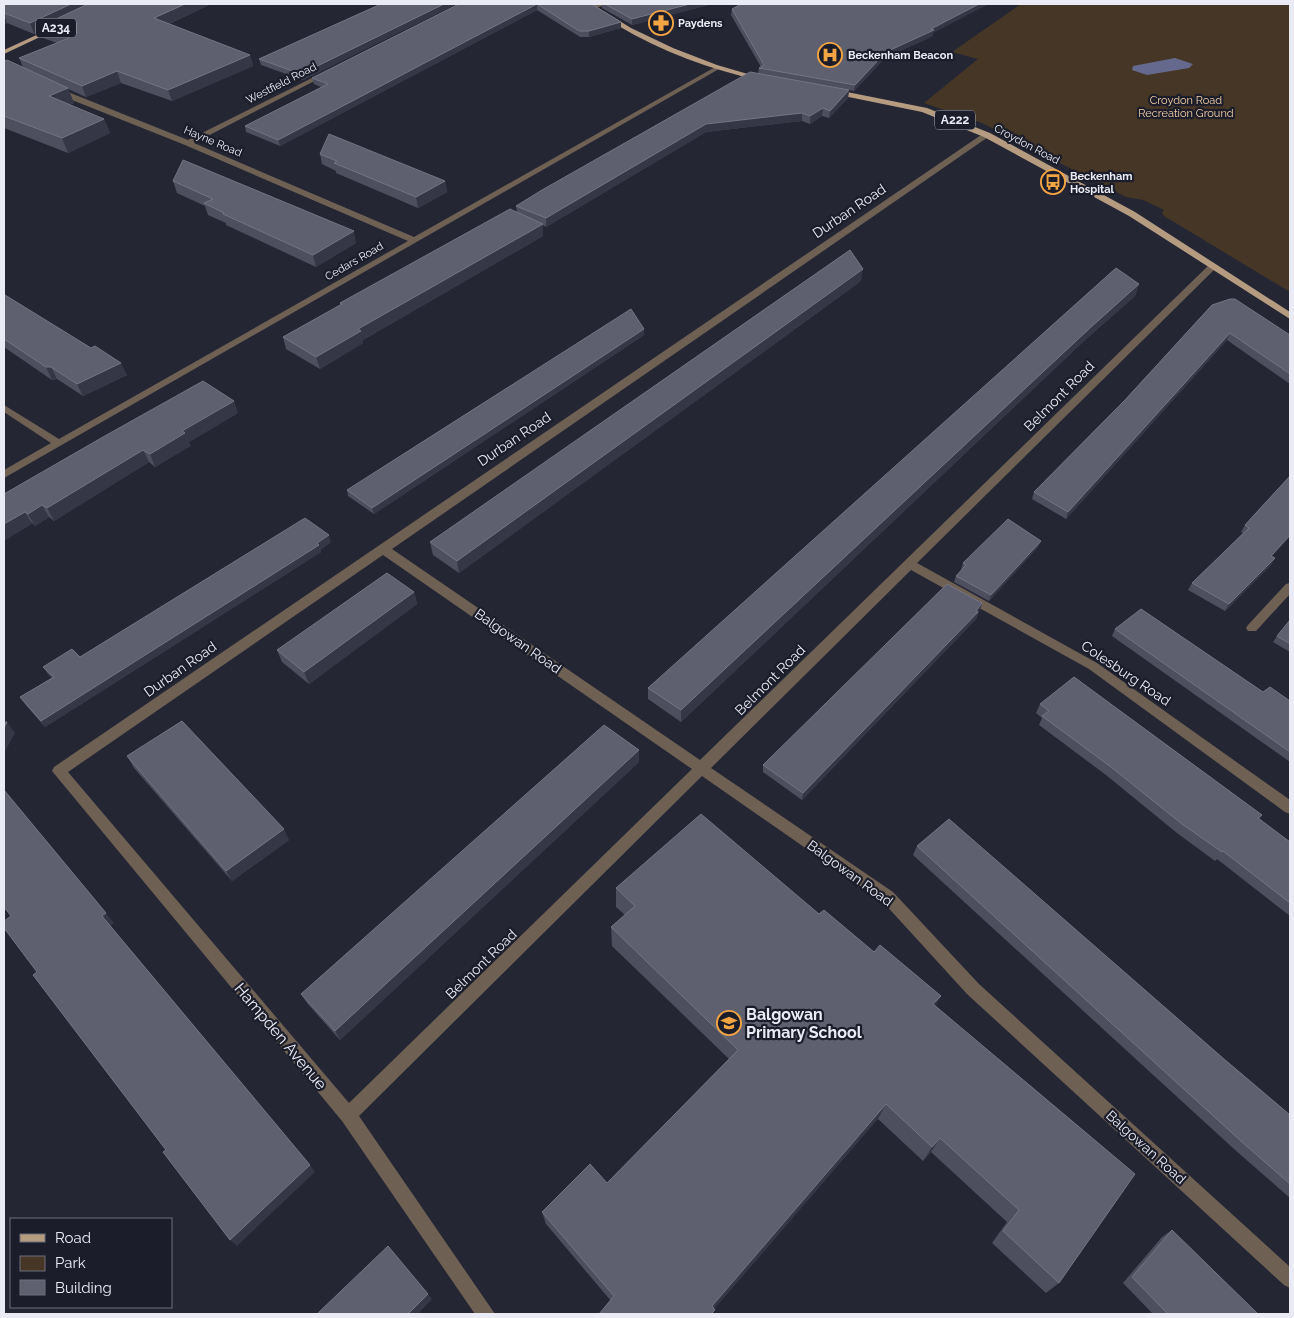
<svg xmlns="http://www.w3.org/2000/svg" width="1294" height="1318" viewBox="0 0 1294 1318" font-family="Raleway,sans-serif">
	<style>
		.green { fill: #453626 }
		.water { fill: #65698e }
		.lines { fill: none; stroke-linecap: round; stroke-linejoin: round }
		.minor { fill: #6e6154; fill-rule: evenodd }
		.major { fill: #b59b80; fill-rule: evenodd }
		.wall { fill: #4d4f5e }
		.shaded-wall { fill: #353747 }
		.building { fill: #5e606f; stroke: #747584 }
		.labels { text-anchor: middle; stroke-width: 4.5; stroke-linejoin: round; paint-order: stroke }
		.far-poi-label { font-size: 11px; font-weight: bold; fill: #eaebf5; stroke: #1b1d2a; text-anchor: start }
		.far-street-label { font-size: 11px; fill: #eaebf5; stroke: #1b1d2a }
		.far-park-label { font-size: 11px; fill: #f8d1a8; stroke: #1b1d2a }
		.shield { fill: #1b1d2a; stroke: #acadb8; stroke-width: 1 }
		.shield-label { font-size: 12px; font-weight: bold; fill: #eaebf5 }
		.street-label { font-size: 14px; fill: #eaebf5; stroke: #1b1d2a }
		.near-poi-label { font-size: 16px; font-weight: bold; fill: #eaebf5; stroke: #1b1d2a; text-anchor: start }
		.near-street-label { font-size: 16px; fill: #eaebf5; stroke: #1b1d2a }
	</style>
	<rect width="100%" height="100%" fill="#242634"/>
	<!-- green -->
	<path class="green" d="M1021,4H1290V292L1164,216L1162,213L1164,210L1143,200L1126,197L982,123L924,103L978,59L952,52Z"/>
	<!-- water -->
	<path class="water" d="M1175,58L1193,64L1189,68L1147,75L1132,70L1133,66Z"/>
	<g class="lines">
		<!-- minor -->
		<g class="minor">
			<path d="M598,4H608L593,9L590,7Z"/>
			<path d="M717,66L720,68L719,69L4,478V470L51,443L4,412V405L59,439L408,241L185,145L52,92V88H58L188,140L324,72H328V74L194,143L414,237Z"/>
			<path d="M984,133L991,135L392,549L700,760L1210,264H1216V268L917,563L1097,663L1290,800V814L1285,812L1089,669L911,570L711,768L893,892L979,984L1290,1267V1288L1284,1285L967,994L883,902L702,776L359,1116L495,1314H475L342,1121L52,771L54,767ZM383,555L692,769L349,1103L68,772Z"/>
			<path d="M1290,583V594L1256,631H1248L1246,628L1248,625L1286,584Z"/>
		</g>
		<!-- major -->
		<g class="major">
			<path d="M585,4H592L631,28L673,48L717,65L765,79L761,81C710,69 662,52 617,25C606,19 594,12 585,4Z"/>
			<path d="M54,27L59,28L4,54V50Z"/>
			<path d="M832,89L927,108L990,133L1135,212L1290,312V319L1129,216L984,137L922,112L829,93V89Z"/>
		</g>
	</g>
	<!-- wall -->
	<g class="wall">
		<path d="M4,4L209,5L169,24L250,55L253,66L172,101L121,83L86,97L68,89L74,103L69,105L104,119L110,133L68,153L4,128V61L23,67L19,58L57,43L43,38L41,31L34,34L7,23L4,24Z"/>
		<path d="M381,4H456L303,80L261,65L259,59Z"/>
		<path d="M459,4H591L621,22V28L589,37H580L537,10L280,146L246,132L245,126L321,87L314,84L312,78Z"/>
		<path d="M602,4H712L632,25L602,8Z"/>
		<path d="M732,9L933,33V36L885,58L854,91L849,90L848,98L829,118L822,116L810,124L802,121L706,132L546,227L543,225V236L363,340V343L320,369L286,349L283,337L340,305V303L517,212L516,206L758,73L759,68L761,67L731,15Z"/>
		<path d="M320,154L445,181L447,192L418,208L336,173V171L322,164Z"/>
		<path d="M173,181L356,243L316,267L226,225V223L208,215L205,206L177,193Z"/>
		<path d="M861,281L459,573L433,555L430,542Z"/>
		<path d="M1139,284L1135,296L1085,340L681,722L648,699V688Z"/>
		<path d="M4,296L127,375L83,396L57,379L52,380L4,347Z"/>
		<path d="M1212,305L1290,335V384L1227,340L1066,519L1032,499L1034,492L1125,400Z"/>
		<path d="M644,335L374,514L348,496L347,490Z"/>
		<path d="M238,413L189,442L190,446L155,467L149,462L54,521L49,517L35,526L4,494Z"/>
		<path d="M1290,476L1272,557L1275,558L1271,565L1225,611L1188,590L1192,583L1243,533L1241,532L1245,525Z"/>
		<path d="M1041,541L1038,547L989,601L954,582L956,576L962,570H961L963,563Z"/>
		<path d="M331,542L320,550L321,552L45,727L25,704L20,697L52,678L48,674L43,667L80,657Z"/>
		<path d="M414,592L417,604L309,684L282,662L277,650Z"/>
		<path d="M982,603L976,619L802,800L763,772V765Z"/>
		<path d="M1290,620V652L1273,642L1277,636Z"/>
		<path d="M1115,629L1263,692L1290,701V762L1112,636Z"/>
		<path d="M1040,704L1262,815L1259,819L1290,842V916L1217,859L1215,861L1177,833L1106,775L1039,725L1042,718L1036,713Z"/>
		<path d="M127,756L289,840L232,881L134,768Z"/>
		<path d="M639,762L340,1040L307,1003L301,994Z"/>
		<path d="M917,846L1224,1059L1290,1115V1198L1234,1149L913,855Z"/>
		<path d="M616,888L819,914L936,1006L1059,1283L1046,1293L992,1243L1007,1222L931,1152L923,1161L878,1119L611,1301L546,1224L542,1212L607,1183L729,1059L612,946L611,927L625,915L616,907Z"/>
		<path d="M1172,1230L1258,1314H1153L1123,1283L1162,1237Z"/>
	</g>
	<!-- shaded-wall -->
	<g class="shaded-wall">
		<path d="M71,4H98L39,27L41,31L34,34L30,23Z"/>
		<path d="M185,4H209V5L157,29L154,18Z"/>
		<path d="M444,4H456L303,80L301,74Z"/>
		<path d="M537,4V10L280,146L278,140Z"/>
		<path d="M690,4H712L632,25V19Z"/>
		<path d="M979,4H989L933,33V36L885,58L854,91L855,85L886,52Z"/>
		<path d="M4,15L7,23L4,24Z"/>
		<path d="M621,22V28L589,37V31Z"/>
		<path d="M250,55L253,66L172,101L168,90Z"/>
		<path d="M117,71L121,83L86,97L82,86Z"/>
		<path d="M68,88L74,103L55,111L49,96Z"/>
		<path d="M849,90L848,98L829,118L830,111Z"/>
		<path d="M823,108L822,116L810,124V116Z"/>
		<path d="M802,113V121L706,132L546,227V218L706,124Z"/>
		<path d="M104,119L110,133L68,153L62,138Z"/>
		<path d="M445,181L447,192L418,208L416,197Z"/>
		<path d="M543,224V236L363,340V343L320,369L316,357L358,329Z"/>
		<path d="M354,231L356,243L316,267L313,255Z"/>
		<path d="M863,269L861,281L459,573L457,561Z"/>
		<path d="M1139,284L1135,296L1085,340L681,722V710L1090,328Z"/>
		<path d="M644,329V335L374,514L372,508Z"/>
		<path d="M1230,333L1227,340L1066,519L1068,512Z"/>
		<path d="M121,363L127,375L83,396L77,384Z"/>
		<path d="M46,367H51L57,379L52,380Z"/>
		<path d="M234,401L238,413L189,442L190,446L155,467L150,454L182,431Z"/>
		<path d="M143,450L149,462L54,521L47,508Z"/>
		<path d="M42,505L49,517L35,526L28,514Z"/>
		<path d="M25,512L32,524L4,541V524Z"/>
		<path d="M329,535L331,542L320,550L321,552L45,727L41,721Z"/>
		<path d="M1290,535V537L1266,563L1271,556Z"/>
		<path d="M1041,541L1038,547L989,601L991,595Z"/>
		<path d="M1275,558L1271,565L1225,611L1229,604Z"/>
		<path d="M414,592L417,604L309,684L304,672Z"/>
		<path d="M982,603L980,610L976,614L978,612L976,619L802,800L803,793Z"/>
		<path d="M7,722L15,733L4,753V728Z"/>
		<path d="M639,750V762L340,1040L335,1031Z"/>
		<path d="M284,829L289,840L232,881L226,871Z"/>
		<path d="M106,913L114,923L110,926L102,916Z"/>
		<path d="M941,996L932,1013L933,1004Z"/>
		<path d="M886,1104L878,1119L710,1314L712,1306Z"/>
		<path d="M940,1138L931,1152L923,1161L932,1147Z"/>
		<path d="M310,1165L315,1172L237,1246L230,1240Z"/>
		<path d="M428,1294L432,1299L418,1314H408Z"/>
	</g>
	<!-- building -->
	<g class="building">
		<path d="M4,4H71L30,23L4,13Z"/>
		<path d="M88,4H185L154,18L250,55L168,90L117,71L82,86L19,58L69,38L39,27Z"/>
		<path d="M381,4H444L301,74L259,59Z"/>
		<path d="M459,4H537L278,140L245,126L328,84L312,78Z"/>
		<path d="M537,4H591L621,22L589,31H579Z"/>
		<path d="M605,4H690L632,19Z"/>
		<path d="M741,4H979L931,29L934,30L886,52L855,85L759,68L764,65L732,9Z"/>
		<path d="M7,60L68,88L49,96L104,119L62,138L4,116V61Z"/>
		<path d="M750,72L849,90L830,111L823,108L810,116L802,113L706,124L546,218L516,206L542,190Z"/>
		<path d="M329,134L445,181L416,197L334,163L337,161L320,154Z"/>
		<path d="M183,160L354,231L313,255L223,214L224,213L204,203L213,199L173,181Z"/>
		<path d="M510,209L543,224L358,329L361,331L316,357L283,337L342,304L340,303Z"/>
		<path d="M850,250L863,269L457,561L430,542Z"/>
		<path d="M1116,268L1139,284L1090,328L681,710L648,688Z"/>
		<path d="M5,295L91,348L95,346L121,363L77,384L51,367H46L4,339V296Z"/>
		<path d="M1230,299H1235L1290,335V374L1230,333L1068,512L1034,492L1125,400L1212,305Z"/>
		<path d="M631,309L644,329L372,508L347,490Z"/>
		<path d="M203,381L234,401L182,431L185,433L150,454L143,450L47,508L42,505L28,514L25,512L4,524V494L103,437Z"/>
		<path d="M1290,476V535L1271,556L1275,558L1229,604L1192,583L1249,528L1245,525Z"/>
		<path d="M305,518L329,535L317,543L319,545L41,721L20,697L54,677L43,667L72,649L80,657Z"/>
		<path d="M1008,519L1041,541L991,595L956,576L966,565L963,563Z"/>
		<path d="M387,573L414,592L304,672L277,650Z"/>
		<path d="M947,584L982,603L976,611L978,612L803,793L763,765Z"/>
		<path d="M1141,609L1263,692L1270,687L1290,701V752L1115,629Z"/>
		<path d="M1290,620V644L1277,636Z"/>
		<path d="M1074,677L1262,815L1258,818L1290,842V903L1223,851L1222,852L1182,824L1111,767L1042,716L1049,711L1040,704Z"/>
		<path d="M182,721L284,829L226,871L127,756Z"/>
		<path d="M4,722H7L4,728Z"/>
		<path d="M604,725L639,750L335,1031L301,994Z"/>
		<path d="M4,790L106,913L102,916L310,1165L230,1240L163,1152L166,1150L33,975L37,972L4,928V921L11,916L4,907Z"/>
		<path d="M701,814L819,914L824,910L874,952L880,945L941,996L933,1004L1135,1174L1059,1283L1003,1231L1019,1210L940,1138L932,1147L886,1104L712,1306L715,1310L711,1314H599L614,1296L542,1212L590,1164L607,1183L738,1050L611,927L635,906L616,888Z"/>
		<path d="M949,819L1224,1059L1290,1115V1184L1242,1142L917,846Z"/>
		<path d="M1172,1230L1258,1314H1168L1132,1277Z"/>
		<path d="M388,1246L428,1294L408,1314H317Z"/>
	</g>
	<!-- icons -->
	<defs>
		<symbol id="pharmacy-ring" viewBox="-11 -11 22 22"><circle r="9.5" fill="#1b1d2a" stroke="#f3a443" stroke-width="1.5"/><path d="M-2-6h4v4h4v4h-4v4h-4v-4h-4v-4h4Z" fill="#f3a443"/></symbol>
		<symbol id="hospital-ring" viewBox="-11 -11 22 22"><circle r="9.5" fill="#1b1d2a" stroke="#f3a443" stroke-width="1.5"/><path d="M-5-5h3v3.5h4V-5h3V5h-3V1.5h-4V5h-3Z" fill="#f3a443"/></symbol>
		<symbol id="bus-ring" viewBox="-11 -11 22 22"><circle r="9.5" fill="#1b1d2a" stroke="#f3a443" stroke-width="1.5"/><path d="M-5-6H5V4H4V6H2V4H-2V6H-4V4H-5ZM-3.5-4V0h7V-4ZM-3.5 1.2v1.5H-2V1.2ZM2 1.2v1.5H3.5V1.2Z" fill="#f3a443"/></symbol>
		<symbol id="school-ring" viewBox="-11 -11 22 22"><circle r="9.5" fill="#1b1d2a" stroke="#f3a443" stroke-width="1.5"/><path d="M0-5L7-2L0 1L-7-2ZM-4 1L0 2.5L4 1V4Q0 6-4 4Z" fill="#f3a443"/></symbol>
	</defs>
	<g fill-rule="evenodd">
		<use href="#pharmacy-ring" x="647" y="9" width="28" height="28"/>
		<use href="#hospital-ring" x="816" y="41" width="28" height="28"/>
		<use href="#bus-ring" x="1039" y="168" width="28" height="28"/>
		<use href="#school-ring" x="715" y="1009" width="28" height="28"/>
	</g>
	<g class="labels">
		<!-- far-poi labels -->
		<g class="far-poi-label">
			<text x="678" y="27">Paydens</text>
			<text x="848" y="59">Beckenham Beacon</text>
			<text x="1070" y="180">Beckenham<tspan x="1070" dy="13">Hospital</tspan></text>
		</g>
		<!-- far-street labels -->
		<g class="far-street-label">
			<text transform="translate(281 83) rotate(-27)" y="4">Westfield Road</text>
			<text transform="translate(213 141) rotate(23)" y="4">Hayne Road</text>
			<text transform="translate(1027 144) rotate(28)" y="4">Croydon Road</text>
			<text transform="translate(354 261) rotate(-30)" y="4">Cedars Road</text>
		</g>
		<!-- far-park labels -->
		<g class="far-park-label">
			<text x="1186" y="104">Croydon Road<tspan x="1186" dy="13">Recreation Ground</tspan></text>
		</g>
		<!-- shield labels -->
		<g class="shield">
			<rect x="36" y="18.5" width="40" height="19" rx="4"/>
			<rect x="935" y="110.5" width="40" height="19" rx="4"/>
		</g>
		<g class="shield-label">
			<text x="56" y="32">A234</text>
			<text x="955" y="124">A222</text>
		</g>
		<!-- street labels -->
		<g class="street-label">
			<text transform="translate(849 211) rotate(-34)" y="5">Durban Road</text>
			<text transform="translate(1059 396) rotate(-45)" y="5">Belmont Road</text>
			<text transform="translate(514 439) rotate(-34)" y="5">Durban Road</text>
			<text transform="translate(518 641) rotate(35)" y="5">Balgowan Road</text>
			<text transform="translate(180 669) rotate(-35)" y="5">Durban Road</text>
			<text transform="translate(1126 673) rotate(34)" y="5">Colesburg Road</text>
			<text transform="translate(770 680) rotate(-45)" y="5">Belmont Road</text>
			<text transform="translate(850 873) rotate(36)" y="5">Balgowan Road</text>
			<text transform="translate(481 964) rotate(-44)" y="5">Belmont Road</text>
			<text transform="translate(1146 1147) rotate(42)" y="5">Balgowan Road</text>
		</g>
		<!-- near-poi labels -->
		<g class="near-poi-label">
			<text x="746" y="1020">Balgowan<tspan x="746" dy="18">Primary School</tspan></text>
		</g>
		<!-- near-street labels -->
		<g class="near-street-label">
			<text transform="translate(281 1036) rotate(50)" y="6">Hampden Avenue</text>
		</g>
	</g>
	<!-- border -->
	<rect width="1294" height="1318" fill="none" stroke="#eaebf5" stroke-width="10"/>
	<!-- legend -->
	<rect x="10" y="1218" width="162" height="90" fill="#1b1d2a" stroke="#6e6f7b"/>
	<rect x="20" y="1234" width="25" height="8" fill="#b59b80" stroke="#6e6f7b"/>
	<text x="55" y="1243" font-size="15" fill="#eaebf5">Road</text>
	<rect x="20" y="1256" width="25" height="15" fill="#453626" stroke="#6e6f7b"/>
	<text x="55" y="1268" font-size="15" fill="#eaebf5">Park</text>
	<rect x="20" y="1280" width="25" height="15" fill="#5e606f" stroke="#6e6f7b"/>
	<text x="55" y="1293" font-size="15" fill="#eaebf5">Building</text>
</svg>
